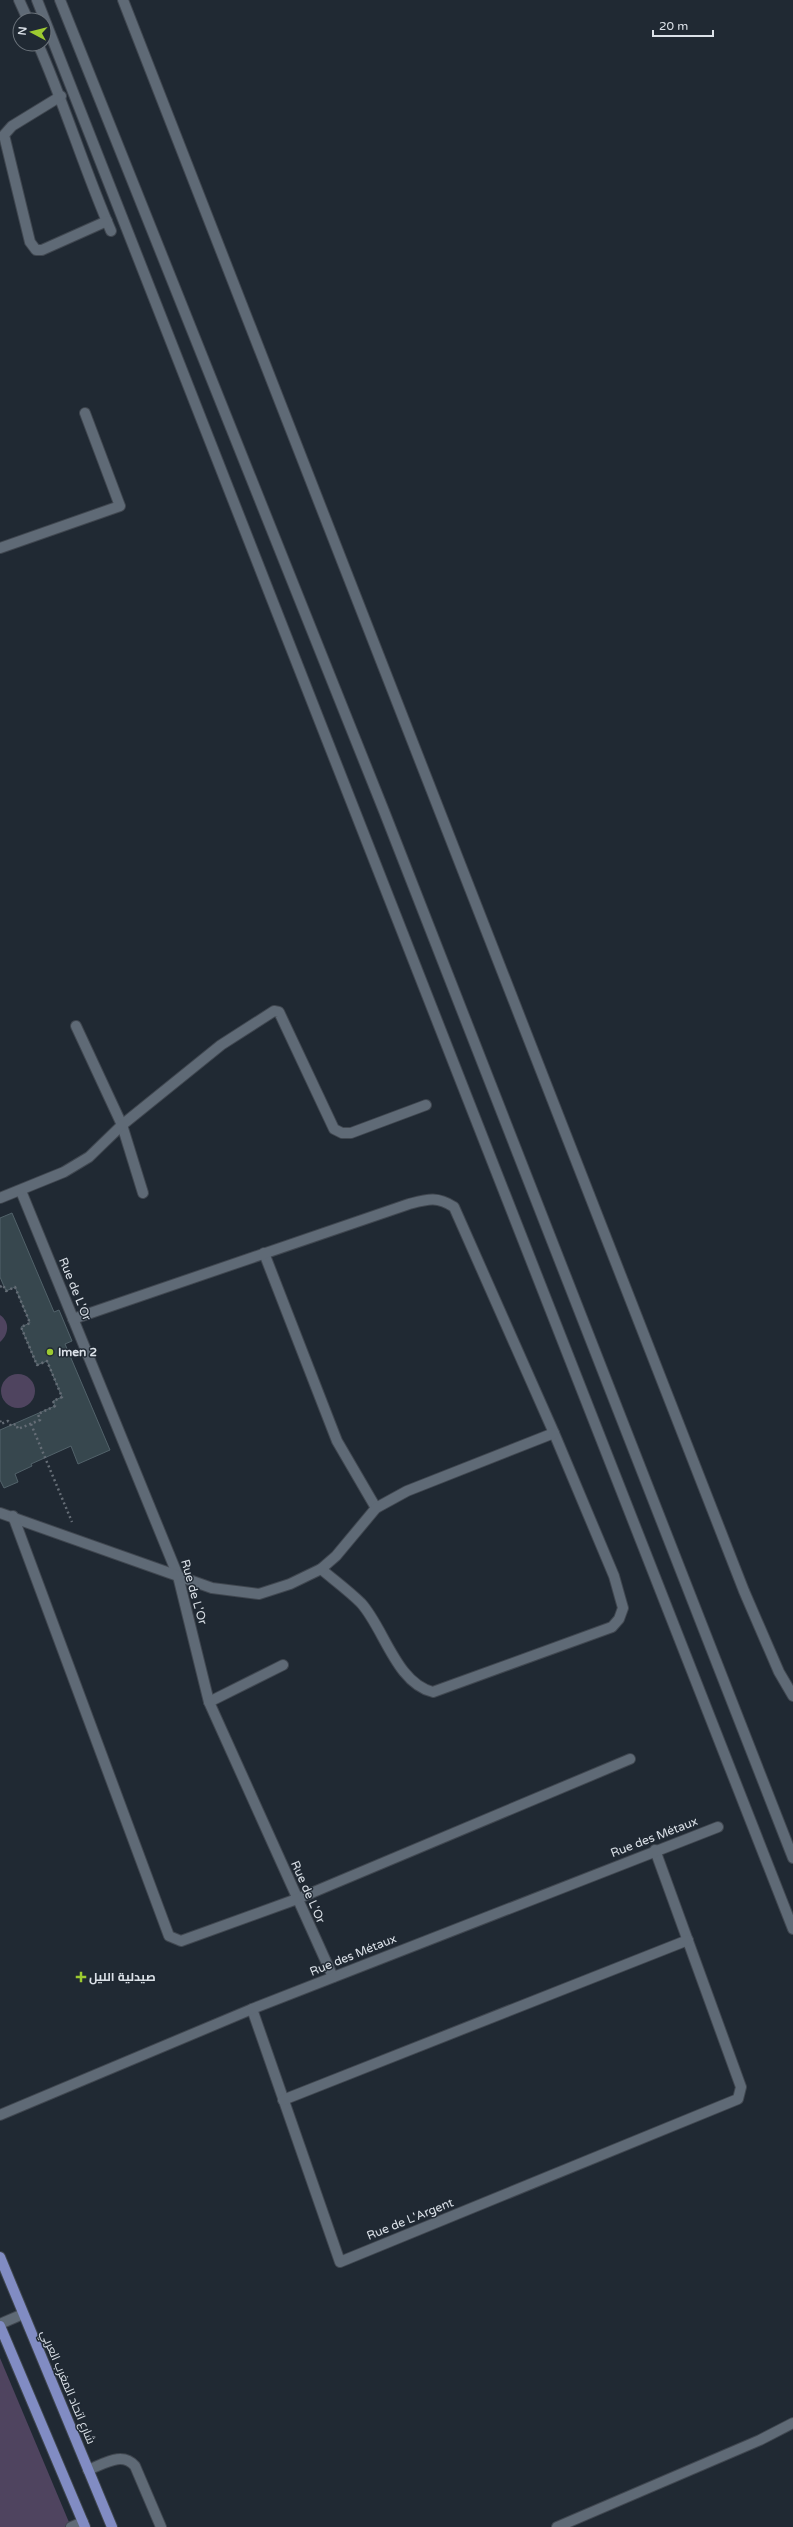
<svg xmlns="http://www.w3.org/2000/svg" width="793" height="2527" viewBox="0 0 793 2527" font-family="'Varela Round',Cairo,sans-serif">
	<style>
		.green { fill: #4f445f }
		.building { fill: #37474e; stroke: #52626a }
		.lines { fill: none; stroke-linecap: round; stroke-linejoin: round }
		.minor-casing { stroke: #404750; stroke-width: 12 }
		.major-casing { stroke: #404750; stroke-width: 12 }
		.path { stroke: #656d76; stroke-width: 2.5; stroke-dasharray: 2 3; stroke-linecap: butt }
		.minor { stroke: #5f6a76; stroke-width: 10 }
		.major { stroke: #818cc3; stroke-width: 10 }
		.poi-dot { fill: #9dca31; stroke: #202933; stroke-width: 1.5 }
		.labels { text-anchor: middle; stroke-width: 3; stroke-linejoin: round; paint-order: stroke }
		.street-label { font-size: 12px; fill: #dbe1e8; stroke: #202933 }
		.poi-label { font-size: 12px; font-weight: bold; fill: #dbe1e8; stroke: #202933; text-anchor: start }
	</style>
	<rect width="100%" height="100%" fill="#202933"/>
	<!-- green -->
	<g class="green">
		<path d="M0,1315C10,1322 9,1334 0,1342Z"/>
		<circle cx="18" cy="1391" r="17"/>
		<path d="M0,2358L71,2527H0Z"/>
	</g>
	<!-- building -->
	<path class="building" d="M12,1213L54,1312L59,1310L72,1341L65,1344L110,1450L78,1464L71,1446L31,1464L32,1466L15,1474L18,1482L4,1488L0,1480V1430L55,1406L53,1401L62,1397L47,1361L37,1365L21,1327L30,1323L15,1287L6,1291L0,1277V1218Z"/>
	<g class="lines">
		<defs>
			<g id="minor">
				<path d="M19,0L28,20"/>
				<path d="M37,0L793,1929"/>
				<path d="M60,0L384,811L793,1858"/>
				<path d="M123,0L744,1591L779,1672L793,1696"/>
				<path d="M38,44C65,105 84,169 111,231"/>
				<path d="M61,96L12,126L4,135L30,242L36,250H42L107,221"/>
				<path d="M0,548L120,506L85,413"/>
				<path d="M76,1026L122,1125L143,1193"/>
				<path d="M21,1191L178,1576L209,1702L333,1977"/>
				<path d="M0,1198L64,1172L89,1157L122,1125L221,1045L274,1011L279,1012L334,1129L342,1133H351L426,1105"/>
				<path d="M264,1253L337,1441L376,1508"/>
				<path d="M73,1319L409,1204C428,1199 437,1196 454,1207L554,1433L614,1576L623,1608L619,1619L612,1627L433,1692C396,1683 384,1628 361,1603C349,1591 334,1580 321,1569"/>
				<path d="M0,1513L212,1588L259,1594L290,1584L321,1569L336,1556L376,1508L407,1491L554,1433"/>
				<path d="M13,1516L169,1936L181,1941L297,1899L630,1759"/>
				<path d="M209,1702L283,1665"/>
				<path d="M252,2009L340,2262L738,2099L741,2087L655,1850"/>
				<path d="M283,2100L688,1940"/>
				<path d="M0,2115L252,2009L718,1827"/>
				<path d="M0,2324L23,2314"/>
				<path d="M88,2470C104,2464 122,2451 135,2466L161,2527"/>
				<path d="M71,2527L83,2522"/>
				<path d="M557,2527L760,2440L793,2423"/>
			</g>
			<g id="major">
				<path d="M0,2257L112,2527"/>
				<path d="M0,2326L85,2527"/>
			</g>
		</defs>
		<!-- minor casing -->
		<use href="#minor" class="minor-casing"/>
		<!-- major casing -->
		<use href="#major" class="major-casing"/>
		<!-- path -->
		<g class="path">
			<path d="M0,1287L3,1285L6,1291L15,1287L30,1323L21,1327L37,1365L47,1361L62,1397L53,1401L55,1406L38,1414L40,1420L18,1429L16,1424L11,1426L8,1421L1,1424L0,1420"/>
			<path d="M31,1424L72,1522"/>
		</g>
		<!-- minor -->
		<use href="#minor" class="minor"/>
		<!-- major -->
		<use href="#major" class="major"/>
	</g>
	<!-- markers -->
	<g class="poi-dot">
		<circle cx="50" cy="1352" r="4"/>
		<path d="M79 1971h4v4h4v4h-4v4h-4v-4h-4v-4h4z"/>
	</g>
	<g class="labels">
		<!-- street labels -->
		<g class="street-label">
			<text transform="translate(75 1289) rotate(68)" y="4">Rue de L'Or</text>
			<text transform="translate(194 1592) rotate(74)" y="4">Rue de L'Or</text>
			<text transform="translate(654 1837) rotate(-21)" y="4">Rue des Métaux</text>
			<text transform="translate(308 1892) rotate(66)" y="4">Rue de L'Or</text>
			<text transform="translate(353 1955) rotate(-22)" y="4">Rue des Métaux</text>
			<text transform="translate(410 2219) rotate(-22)" y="4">Rue de L'Argent</text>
			<text transform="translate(68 2387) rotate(67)" y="4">شارع اتحاد المغرب العربي</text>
		</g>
		<!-- poi labels -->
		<g class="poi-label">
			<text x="58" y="1356">Imen 2</text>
			<text x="89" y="1981">صيدلية الليل</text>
		</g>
	</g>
	<!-- north arrow -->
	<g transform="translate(32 32) rotate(277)"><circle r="19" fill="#202933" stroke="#6b737b"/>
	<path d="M0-3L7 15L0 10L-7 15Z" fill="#9dca31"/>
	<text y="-6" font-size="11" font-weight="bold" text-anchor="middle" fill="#dbe1e8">N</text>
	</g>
	<!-- scale -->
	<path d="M653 30v6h60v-6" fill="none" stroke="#dbe1e8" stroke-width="2"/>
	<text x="659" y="30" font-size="12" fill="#dbe1e8" stroke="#202933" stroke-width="3" paint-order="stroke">20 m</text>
</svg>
